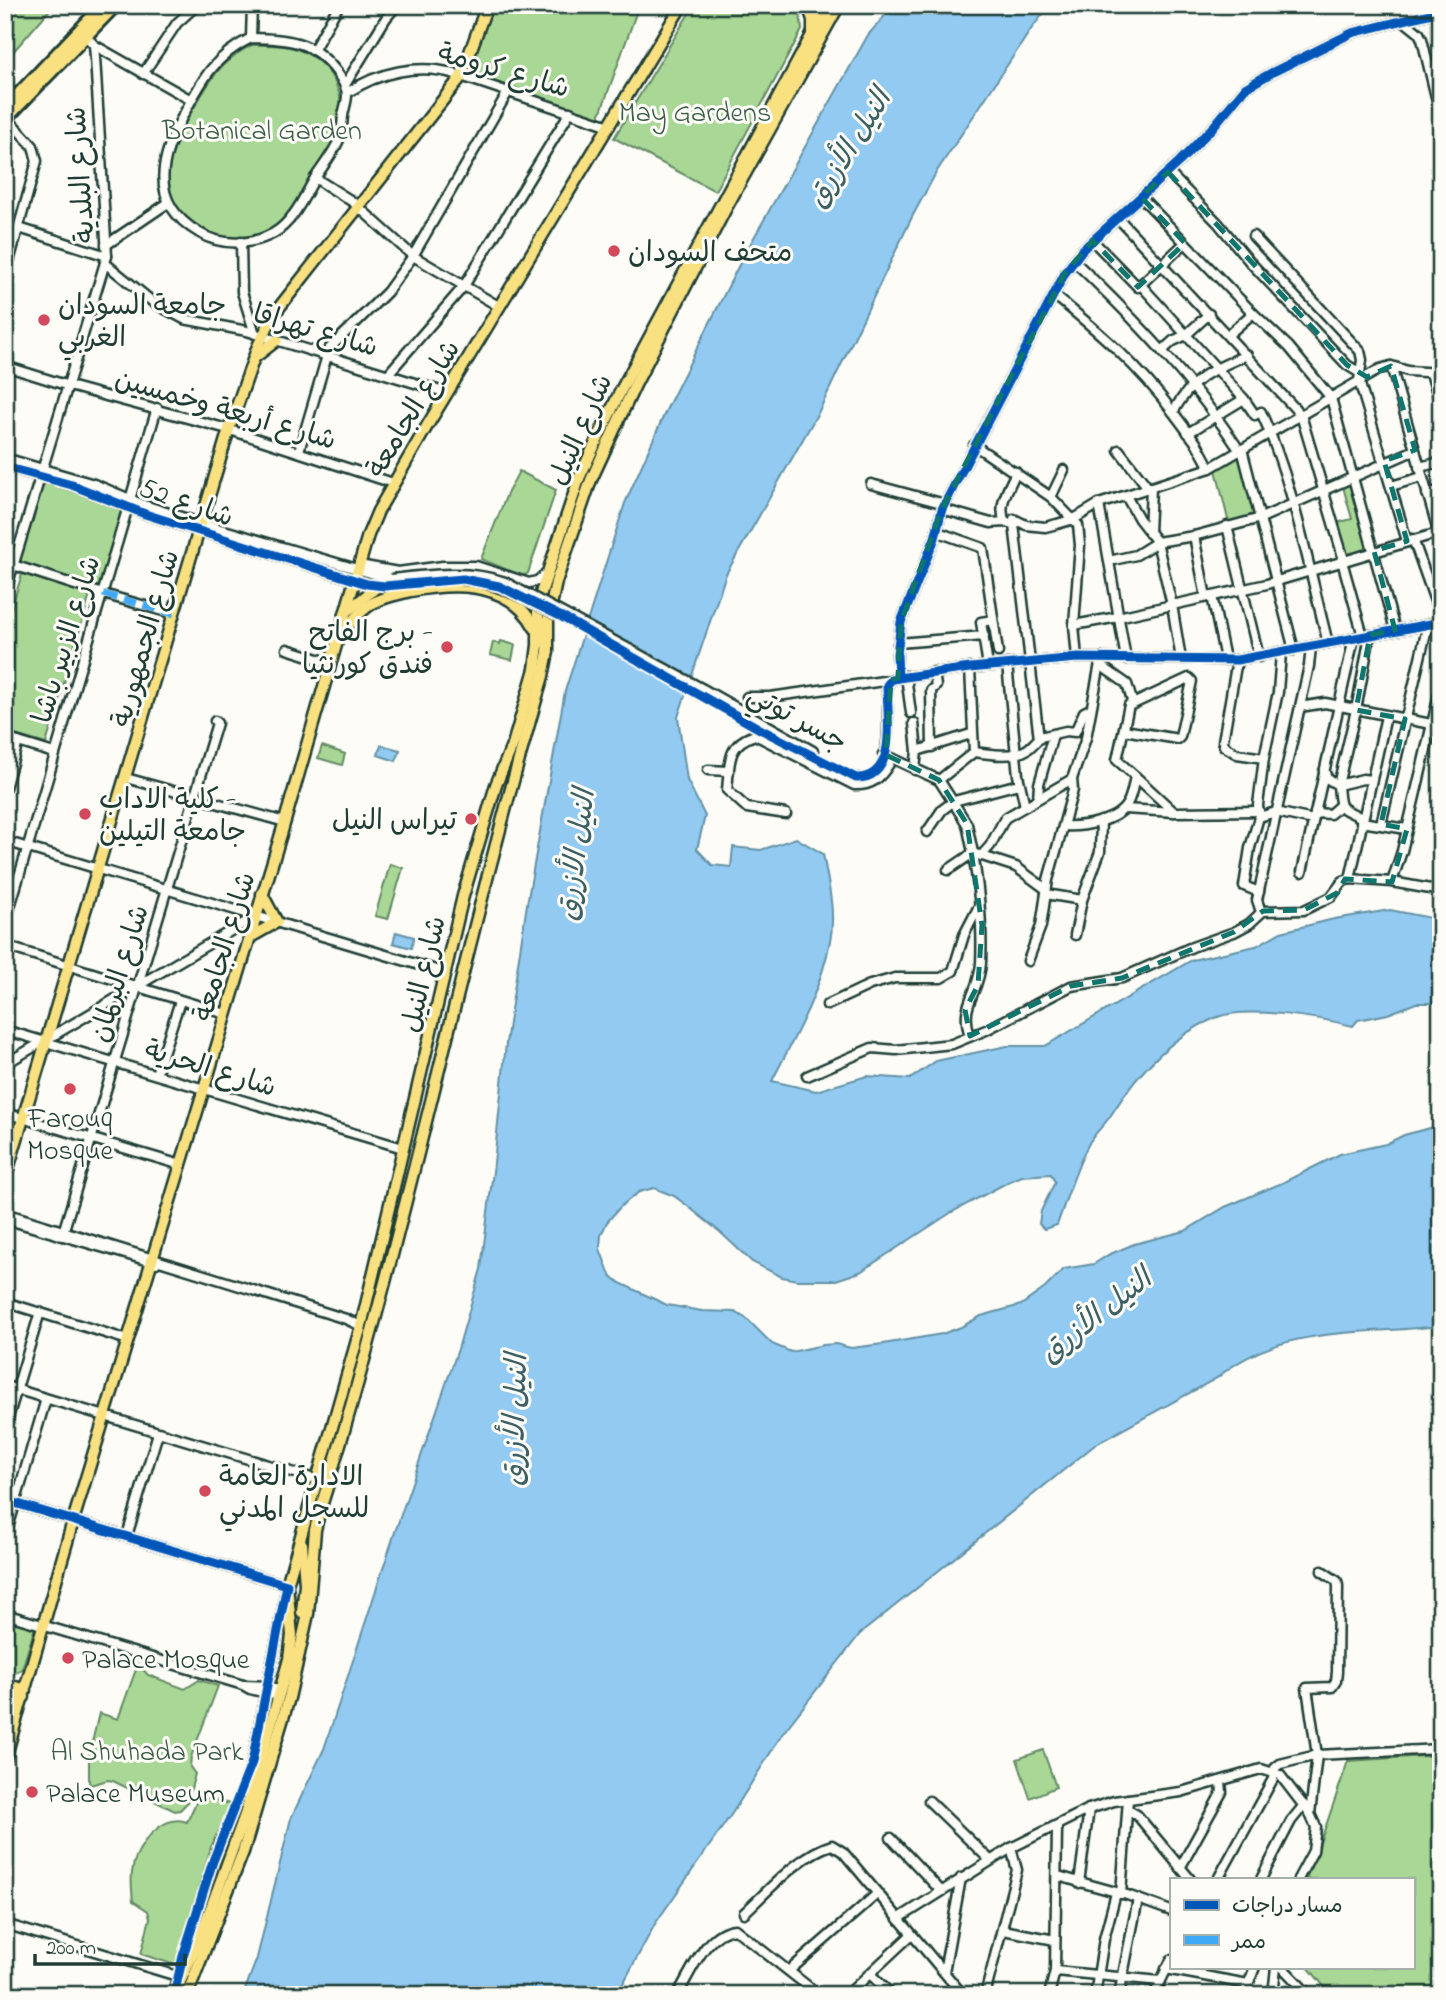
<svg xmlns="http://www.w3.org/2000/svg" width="1446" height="2000" viewBox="0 0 1446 2000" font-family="'Indie Flower','Playpen Sans Arabic',sans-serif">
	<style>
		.green { fill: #a9d796; stroke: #648a65; stroke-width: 2 }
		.water { fill: #92caf1; stroke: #6492a5; stroke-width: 2 }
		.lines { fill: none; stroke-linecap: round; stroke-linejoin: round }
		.minor-casing { stroke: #1f3d34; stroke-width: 13 }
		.major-casing { stroke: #1f3d34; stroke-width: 15 }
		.highway-casing { stroke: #1f3d34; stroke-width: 16 }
		.minor { stroke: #fdfcf7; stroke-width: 8 }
		.major { stroke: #f9e181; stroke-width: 10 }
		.highway { stroke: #f9e181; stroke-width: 10 }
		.minor-bridge-casing { stroke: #1f3d34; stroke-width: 13; stroke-linecap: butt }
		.minor-bridge { stroke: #fdfcf7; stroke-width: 8 }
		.quiet { stroke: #3fa9f5; stroke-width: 7; stroke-dasharray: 14 7; stroke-linecap: butt }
		.cycleway-casing { stroke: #fdfcf7; stroke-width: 13 }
		.cycleway { stroke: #0057b8; stroke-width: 9 }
		.marked { fill: none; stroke: #0f766e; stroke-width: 5; stroke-dasharray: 14 9; stroke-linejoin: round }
		.poi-dot { fill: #d1495b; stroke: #fdfcf7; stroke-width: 2.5 }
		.labels { text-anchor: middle; stroke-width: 6; stroke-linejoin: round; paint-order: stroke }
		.street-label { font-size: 28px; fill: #1f3d34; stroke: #fdfcf7 }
		.park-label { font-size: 28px; fill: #3b5c48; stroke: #fdfcf7 }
		.poi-label { font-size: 28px; fill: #1f3d34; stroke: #fdfcf7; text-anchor: start }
		.water-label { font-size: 30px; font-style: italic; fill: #3c6063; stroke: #fdfcf7 }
	</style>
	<rect width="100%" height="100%" fill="#fdfcf7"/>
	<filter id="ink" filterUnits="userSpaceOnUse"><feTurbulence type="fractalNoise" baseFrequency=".0143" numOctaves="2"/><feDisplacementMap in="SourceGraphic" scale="14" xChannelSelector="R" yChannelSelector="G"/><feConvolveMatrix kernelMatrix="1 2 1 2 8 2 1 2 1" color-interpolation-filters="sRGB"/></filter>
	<g filter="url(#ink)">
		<!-- green -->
		<g class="green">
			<path d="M5,5H54L5,61Z"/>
			<path d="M490,5H639L599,117L469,73Z"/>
			<path d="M694,5H795L800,13L802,30L715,191L614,138Z"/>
			<path d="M252,45C265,45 281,44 294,48C338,63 353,107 332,147C326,160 317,172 310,183C299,199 289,219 273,229C257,238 240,241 222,237C178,227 159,190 172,148C177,133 186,119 195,106C212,78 221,60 252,45Z"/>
			<path d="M1242,455L1258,516L1229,524L1216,470Z"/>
			<path d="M519,471L556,490L528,573L523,576L481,559L507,494Z"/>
			<path d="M43,479L126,508L101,593L15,563Z"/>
			<path d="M1352,479L1373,550L1345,558L1336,523L1352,519L1342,483Z"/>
			<path d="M22,574L90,595L46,744L5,732V629Z"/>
			<path d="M501,641L515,645L512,660L490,655L493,642L500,644Z"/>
			<path d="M322,746L345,754L342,765L318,758Z"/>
			<path d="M390,864L403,868L388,919L375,916Z"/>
			<path d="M5,1617L35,1627L22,1669L8,1677L5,1676Z"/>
			<path d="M138,1664L148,1675L185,1689L199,1680L218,1686L191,1757L190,1767L195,1774L187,1803L180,1810L175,1811L113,1781L108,1780L90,1785L89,1782V1755L99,1713L118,1719Z"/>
			<path d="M1043,1750L1056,1787L1030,1798L1017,1759Z"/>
			<path d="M1441,1755V1995H1331L1308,1967H1413V1879H1306L1316,1855L1348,1761Z"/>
			<path d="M199,1796L234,1805L211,1847L175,1965L141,1954L150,1918L148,1911L133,1901C132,1890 130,1878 133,1867C137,1845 162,1813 187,1822Z"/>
		</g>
		<!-- water -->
		<g class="water">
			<path d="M894,5H1050L1032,28L937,171L912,217L819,411L726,574L678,717L687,780L705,816L697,849L712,865L731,867L733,847L761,850L796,838L823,854C828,882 836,913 830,941C821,991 795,1036 772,1081L816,1091L867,1076L910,1079L936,1061L1007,1046H1045L1192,960L1256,946L1281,932L1334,919L1390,910L1431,918L1441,915V1003H1416L1388,1014L1358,1020L1353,1026C1321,1018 1245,1005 1215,1018C1169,1037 1136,1075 1111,1115C1104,1126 1094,1133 1088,1145C1075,1170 1067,1198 1057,1225L1044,1229L1039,1224L1041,1211L1055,1182L1051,1174L1022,1176L1008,1182L952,1212L860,1272L836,1280H797L782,1277L752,1262L720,1232L685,1204L674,1196L654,1188L639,1192L621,1206L607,1222L601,1235L600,1249L610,1275L620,1283L667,1305L702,1311L735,1312L747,1319L772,1344L791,1352L823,1345L836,1344L851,1348L883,1344L942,1334L961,1327L981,1316L1021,1305L1045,1288L1064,1269L1094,1264L1108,1255L1134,1244L1185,1231L1225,1207L1282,1183L1340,1154L1386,1144L1404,1135L1441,1125V1326C1365,1335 1279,1324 1217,1378L1096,1444L860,1634L783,1733L733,1812L655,1924L617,1995H243L257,1958L291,1818L324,1749L395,1532L458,1349L481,1269L494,1163L506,1043L527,904L565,691L625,503L668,406L743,257L868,35Z"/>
			<path d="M381,745L400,750L396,761L378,755Z"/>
			<path d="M396,932L414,937L411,948L393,943Z"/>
		</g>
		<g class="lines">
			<defs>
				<g id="minor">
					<path d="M473,5L485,13"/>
					<path d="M1404,21L1419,33L1422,39L1441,118"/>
					<path d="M251,38C288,39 312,40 336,71C341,78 347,86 347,95C347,102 344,109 343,116C342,125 342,134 338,142C332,155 323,166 315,178C304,197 293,222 274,233C251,246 220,246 198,232C147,202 161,155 185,112C203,78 215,56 251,38Z"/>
					<path d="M251,38L252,5"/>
					<path d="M94,45L191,100"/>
					<path d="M314,49L339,5"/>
					<path d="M143,74L177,23L197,5"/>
					<path d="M345,85L386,18L397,5"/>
					<path d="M347,93C378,72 419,63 455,74L610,126"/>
					<path d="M1168,172L1218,223L1250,262L1347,365L1360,373L1359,381L1407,541"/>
					<path d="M315,178L353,202L413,256L500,307"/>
					<path d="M1141,197L1253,313L1289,347L1331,398L1395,630"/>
					<path d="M1118,218L1301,415L1344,560"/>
					<path d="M19,228L107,256"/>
					<path d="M1253,236L1360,351L1362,360L1360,373"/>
					<path d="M1093,241L1138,287L1185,243"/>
					<path d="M241,242L242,292L255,334"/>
					<path d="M106,245L168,203"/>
					<path d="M1074,261C1135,319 1194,381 1240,451"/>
					<path d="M105,263L154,303L184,319L247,331L447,393"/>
					<path d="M5,276L37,161L33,146L7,118"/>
					<path d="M1140,284L1244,399L1255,415L1261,412C1294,484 1308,566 1328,643"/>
					<path d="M1054,295C1098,331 1139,366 1173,412"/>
					<path d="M1228,335L1253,313"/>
					<path d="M1162,351L1173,341L1186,335L1209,314"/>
					<path d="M5,366L69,386L224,428L393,483"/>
					<path d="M1391,366L1441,541"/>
					<path d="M389,373L464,286L570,112"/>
					<path d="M1431,373L1441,406"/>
					<path d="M1188,433L1244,399"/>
					<path d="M974,445L1051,497L1078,525L1080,545L1074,625L1077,658"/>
					<path d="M1242,449L1294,650"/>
					<path d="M1119,450L1149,489"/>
					<path d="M299,451L329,349L387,292L413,256L508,92"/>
					<path d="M5,458L94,484L144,505L200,523L391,579"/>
					<path d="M5,467L72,485L145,514L367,584H393"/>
					<path d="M1419,467L1441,462"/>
					<path d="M1210,468L1197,444L1173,412C1193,377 1211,370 1247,355"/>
					<path d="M871,484L945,504"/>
					<path d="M1391,486L1422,477"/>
					<path d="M1427,494L1441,490"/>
					<path d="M1126,496L1139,519L1157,542L1172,605L1181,659"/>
					<path d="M1051,497L1064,470"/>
					<path d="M1099,504L1126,659"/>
					<path d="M942,509L991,523L1005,522L1014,524V519L1026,525L1045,527L1057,524L1074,519L1099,504L1210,468L1380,369L1391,366L1408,371L1441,373"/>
					<path d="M1005,522C997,505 1009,488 1016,472"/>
					<path d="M1227,526L1259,657"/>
					<path d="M938,532L983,548L998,652"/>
					<path d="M1149,533L1151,488"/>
					<path d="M1194,536L1206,597"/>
					<path d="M1413,539L1441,618"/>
					<path d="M1109,561L1136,555L1157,542L1194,536L1261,518L1415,450"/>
					<path d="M1342,561L1363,636"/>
					<path d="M13,565L103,594L174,614"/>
					<path d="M359,565L398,572L443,566H476L529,583L537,581L548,572"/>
					<path d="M5,593L107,256L95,57L94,45L86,36"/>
					<path d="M1212,596L1225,659"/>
					<path d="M1074,625L1118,617L1267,584L1438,533"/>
					<path d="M1370,635L1356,710L1338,785L1363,779L1371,780"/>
					<path d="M898,643L984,636"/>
					<path d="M287,649L331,663"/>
					<path d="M1237,660L1223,741L1224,746L1237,754L1264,758"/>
					<path d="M1007,664L1018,775L1025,806"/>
					<path d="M988,666L981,622L993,620"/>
					<path d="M970,668L974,752"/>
					<path d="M906,676L911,713"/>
					<path d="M898,678L897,654L901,622L935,538L942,509L1065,273L1082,250L1180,161L1213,127L1245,88L1273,72L1352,33L1441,11"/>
					<path d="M703,689L813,751"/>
					<path d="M699,694L842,773C899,800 887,716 887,685L891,680L898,678L970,668L1077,658L1237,660L1441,622"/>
					<path d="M747,697H770L891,680"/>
					<path d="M1300,707L1325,703L1431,724"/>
					<path d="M914,723L917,751L915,770"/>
					<path d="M1124,730L1178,739L1180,737L1192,681L1189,678L1133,704"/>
					<path d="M1040,737L1066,731L1075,732L1084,712L1090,709"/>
					<path d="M5,738L54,753"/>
					<path d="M932,747L931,690L936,686L934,672"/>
					<path d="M917,751L971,734"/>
					<path d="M883,754L939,780L974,752C988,754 1013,758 1026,750C1032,747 1034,742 1039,739L1014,524"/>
					<path d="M708,770L729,771"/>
					<path d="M1324,771L1328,779L1338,785C1340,813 1340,806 1362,818"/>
					<path d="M1135,776L1174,812"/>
					<path d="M126,778L285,822"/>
					<path d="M939,780L967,824L973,853L1016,867L1046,889"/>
					<path d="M5,788L18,742"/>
					<path d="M1038,798L1039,784L1053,735"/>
					<path d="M1124,809L1175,812L1259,811"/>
					<path d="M1315,813L1330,814L1340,805"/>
					<path d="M786,814L747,808L727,790C730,764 726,744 755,735L854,785C871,786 880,779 889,764"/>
					<path d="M1259,817L1276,812L1313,820"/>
					<path d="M1361,822L1407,829"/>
					<path d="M1381,824L1428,624"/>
					<path d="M1064,826C1082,827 1117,822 1127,804C1132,796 1133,785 1135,776L1117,760L1129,705L1133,704L1127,684L1100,665"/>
					<path d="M927,832L942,810L954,801L1019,784"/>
					<path d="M5,841L446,973"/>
					<path d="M981,856L990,846L1005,818L1072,779"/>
					<path d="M948,870L973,853C979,890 983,925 981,963C979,995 959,1003 970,1036"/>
					<path d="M1302,872L1354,638"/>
					<path d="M1350,879L1386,716"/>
					<path d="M1392,882L1402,851L1441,686"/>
					<path d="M1259,892L1244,886L1250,848L1259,817L1258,805L1264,758L1278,692L1281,653"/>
					<path d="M1046,894L1082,900"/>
					<path d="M1261,912L1257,900L1309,666L1311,647"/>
					<path d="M5,924L157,408"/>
					<path d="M1075,935L1082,900L1100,852L1101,821"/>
					<path d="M5,946L226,1014"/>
					<path d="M1028,961L1041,926L1048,880L1073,790L1072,779L1086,738L1101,658"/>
					<path d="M827,1005L870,985L895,978H941L953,971L964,935L979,906"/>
					<path d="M5,1030L403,1148"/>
					<path d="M5,1064L256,916"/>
					<path d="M156,1074L180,1001"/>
					<path d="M807,1076L872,1048L896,1050L952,1044L986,1030L1071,986L1122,978L1192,947L1234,932L1249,924L1263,911L1304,910L1331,897L1343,881L1350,879L1392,882L1441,891"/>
					<path d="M5,1113L181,1165"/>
					<path d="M5,1213L346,1319L361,1326"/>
					<path d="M5,1219L156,1263"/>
					<path d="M62,1236L217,723L215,721"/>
					<path d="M5,1302L128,1340"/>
					<path d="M5,1386L318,1480"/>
					<path d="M5,1428L40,1312"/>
					<path d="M5,1500L287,1585L252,1762L237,1805L220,1841L175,1985"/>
					<path d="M127,1536L158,1433"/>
					<path d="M5,1538L46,1399"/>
					<path d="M5,1614L243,1685L250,1689L279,1696"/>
					<path d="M243,1685L267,1686L281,1690"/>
					<path d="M929,1801L990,1860"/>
					<path d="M1128,1810L1137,1815L1190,1879"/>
					<path d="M1310,1814L1317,1755L1307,1688L1332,1687L1336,1681L1337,1672L1338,1586L1337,1581L1322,1571"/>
					<path d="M891,1838L941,1891"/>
					<path d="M1180,1868L1222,1792L1221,1781"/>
					<path d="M1058,1876L1127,1895L1171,1911"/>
					<path d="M1218,1879L1273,1779L1275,1768L1280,1764L1317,1755L1441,1749"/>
					<path d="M1261,1879L1291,1821L1304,1805"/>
					<path d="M1079,1883L1089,1809"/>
					<path d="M1121,1894L1128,1799"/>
					<path d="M744,1913C768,1891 800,1854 832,1845L843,1852L963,1995"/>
					<path d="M898,1919L1011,1848L1089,1809L1114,1801L1181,1792L1261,1769L1280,1775L1310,1814L1316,1827L1313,1851L1298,1879"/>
					<path d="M5,1924L177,1976"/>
					<path d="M1003,1930L1055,1940"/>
					<path d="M1282,1967L1309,1995"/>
					<path d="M1166,1969L1248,1984"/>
					<path d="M790,1970L877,1894"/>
					<path d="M1055,1971L1160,1981"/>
					<path d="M944,1972L961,1878"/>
					<path d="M870,1974L892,1995"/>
					<path d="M677,1995C691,1973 706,1931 735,1929L819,1995"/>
					<path d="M847,1995L911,1935"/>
					<path d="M985,1995L1017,1870L1011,1848"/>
					<path d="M1049,1995L1055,1971L1057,1827"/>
					<path d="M1095,1995L1104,1939L1116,1893"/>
					<path d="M1119,1995L1138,1899"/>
					<path d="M1154,1995L1171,1960"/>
					<path d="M1244,1995L1255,1967"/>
					<path d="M1273,1995L1276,1967"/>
				</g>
				<g id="major">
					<path d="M808,5L813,20V32"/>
					<path d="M255,357L277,340"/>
					<path d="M345,613L378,586"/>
					<path d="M341,636C350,623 361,609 375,602C386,596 399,594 411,591C456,582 511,582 535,628"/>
					<path d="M249,938L277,922L262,894"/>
					<path d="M5,1179L229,429L258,346L274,314L461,77L487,5"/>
					<path d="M302,1544L305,1584L302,1612"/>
					<path d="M5,1684L26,1690"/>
					<path d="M5,1691L24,1697"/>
					<path d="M5,1759L73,1521L282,831L368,535L378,511L427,426L682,5"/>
					<path d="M174,1995L200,1938L246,1812L289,1659L292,1635L287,1585L361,1326L463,896L496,785L514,741L535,669L538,645V602L580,476L620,392L828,5"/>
					<path d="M187,1995L243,1852L289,1698L308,1614L315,1530L320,1510C406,1235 461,952 543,676L548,652V620L556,582L591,480L635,385L726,208L839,5"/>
				</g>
				<g id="highway">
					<path d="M5,108L103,5"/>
					<path d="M5,120L116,5"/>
				</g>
			</defs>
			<!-- minor casing -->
			<use href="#minor" class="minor-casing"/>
			<!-- major casing -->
			<use href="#major" class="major-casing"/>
			<!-- highway casing -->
			<use href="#highway" class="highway-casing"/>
			<!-- minor -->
			<use href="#minor" class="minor"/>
			<!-- major -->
			<use href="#major" class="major"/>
			<!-- highway -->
			<use href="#highway" class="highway"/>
			<defs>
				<g id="minor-bridge">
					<path d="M391,579C430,575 467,569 505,582L703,689"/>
					<path d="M441,580C485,575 519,596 557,615"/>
					<path d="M627,652L699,694"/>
				</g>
			</defs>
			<!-- minor-bridge casing -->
			<use href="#minor-bridge" class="minor-bridge-casing"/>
			<!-- minor-bridge -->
			<use href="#minor-bridge" class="minor-bridge"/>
			<!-- quiet -->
			<path class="quiet" d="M103,594L174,614"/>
			<defs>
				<g id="cycleway">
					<path d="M5,467L72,485L145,514L367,584L385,586L463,579L499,586L562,617L760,729L856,778C899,779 887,714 887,685L891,680L898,678L970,668L1077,658L1237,660L1441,622"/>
					<path d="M898,678L897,654L901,622L935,538L942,509L1065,273L1082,250L1180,161L1213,127L1245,88L1273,72L1352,33L1441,11"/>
					<path d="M5,1500L287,1585L252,1762L213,1861L183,1956L174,1995"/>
				</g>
			</defs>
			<!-- cycleway casing -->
			<use href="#cycleway" class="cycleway-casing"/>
			<!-- cycleway -->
			<use href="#cycleway" class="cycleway"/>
		</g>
	</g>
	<!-- marked area -->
	<path class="marked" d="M1168,172L1347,365L1367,377L1391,366L1415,450L1384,461L1407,541L1374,551L1395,630L1370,635L1356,710L1405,719L1381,824L1407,829L1392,882L1345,879L1337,893L1304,910L1263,911L1234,932L1122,978L1071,986L970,1036L965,1010L978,985L982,925L967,824L939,780L886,755L891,680L898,678L901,622L942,509L1065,273L1093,241L1138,287L1185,243L1141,197Z"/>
	<!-- markers -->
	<g class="poi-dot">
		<circle cx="614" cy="251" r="7"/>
		<circle cx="44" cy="320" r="7"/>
		<circle cx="447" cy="647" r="7"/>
		<circle cx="85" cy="814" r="7"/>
		<circle cx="471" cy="819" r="7"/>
		<circle cx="70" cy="1089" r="7"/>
		<circle cx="205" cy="1491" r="7"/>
		<circle cx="68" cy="1658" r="7"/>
		<circle cx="32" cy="1792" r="7"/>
	</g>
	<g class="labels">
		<!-- street labels -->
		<g class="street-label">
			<text transform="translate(504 69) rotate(16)" y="10">شارع كرومة</text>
			<text transform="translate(79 175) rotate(-94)" y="10">شارع البلدية</text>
			<text transform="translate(316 329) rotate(16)" y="10">شارع تهراقا</text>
			<text transform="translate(226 408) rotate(16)" y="10">شارع أربعة وخمسين</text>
			<text transform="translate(412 408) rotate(-59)" y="10">شارع الجامعة</text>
			<text transform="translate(579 429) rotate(-66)" y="10">شارع النيل</text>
			<text transform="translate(187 501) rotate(19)" y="10">شارع 52</text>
			<text transform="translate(144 638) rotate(-74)" y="10">شارع الجمهورية</text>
			<text transform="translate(65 639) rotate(-73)" y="10">شارع الزبير باشا</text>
			<text transform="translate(798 717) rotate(29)" y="10">جسر توتي</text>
			<text transform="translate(223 946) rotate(-73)" y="10">شارع الجامعة</text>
			<text transform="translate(118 973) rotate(-73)" y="10">شارع البرلمان</text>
			<text transform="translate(422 974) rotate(-77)" y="10">شارع النيل</text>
			<text transform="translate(211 1067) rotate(17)" y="10">شارع الحرية</text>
		</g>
		<!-- park labels -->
		<g class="park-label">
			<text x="695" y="121">May Gardens</text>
			<text x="262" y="139">Botanical Garden</text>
			<text x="147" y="1760">Al Shuhada Park</text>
		</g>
		<!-- poi labels -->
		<g class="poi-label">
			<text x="628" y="261">متحف السودان</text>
			<text x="58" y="314">جامعة السودان<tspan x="58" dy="32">الغربي</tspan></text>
			<text x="433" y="641" text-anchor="end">برج الفاتح -<tspan x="433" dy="32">فندق كورنثيا</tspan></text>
			<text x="99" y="808">كلية الاداب -<tspan x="99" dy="32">جامعة التيلين</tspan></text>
			<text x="457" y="829" text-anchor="end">تيراس النيل</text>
			<text x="70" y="1127" text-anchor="middle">Farouq<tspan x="70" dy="32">Mosque</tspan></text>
			<text x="219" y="1485">الادارة العامة<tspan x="219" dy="32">للسجل المدني</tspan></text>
			<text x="82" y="1668">Palace Mosque</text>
			<text x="46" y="1802">Palace Museum</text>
		</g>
		<!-- water labels -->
		<g class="water-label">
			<text transform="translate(848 148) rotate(-58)" y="10">النيل الأزرق</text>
			<text transform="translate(575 855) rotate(-82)" y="10">النيل الأزرق</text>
			<text transform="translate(1095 1315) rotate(-38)" y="10">النيل الأزرق</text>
			<text transform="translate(514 1420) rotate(-88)" y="10">النيل الأزرق</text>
		</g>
	</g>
	<!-- margin -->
	<rect width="1446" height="2000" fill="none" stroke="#fdfcf7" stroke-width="28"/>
	<rect x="14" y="14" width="1418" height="1972" fill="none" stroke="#1f3d34" stroke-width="2.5" filter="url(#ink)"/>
	<!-- legend -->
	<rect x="1170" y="1878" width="245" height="91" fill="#fdfcf7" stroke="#a4b0a9" stroke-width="2"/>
	<rect x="1184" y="1900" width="35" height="10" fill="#0057b8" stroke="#a4b0a9" stroke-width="2"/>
	<text x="1232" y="1912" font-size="21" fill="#1f3d34">مسار دراجات</text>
	<rect x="1184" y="1935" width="35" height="10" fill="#3fa9f5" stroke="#a4b0a9" stroke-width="2"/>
	<text x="1232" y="1948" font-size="21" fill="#1f3d34">ممر</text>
	<!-- scale -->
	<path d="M35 1954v10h150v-10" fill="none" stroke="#1f3d34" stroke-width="3.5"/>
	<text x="46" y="1954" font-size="21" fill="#1f3d34" stroke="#fdfcf7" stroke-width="5" paint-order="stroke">200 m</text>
</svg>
